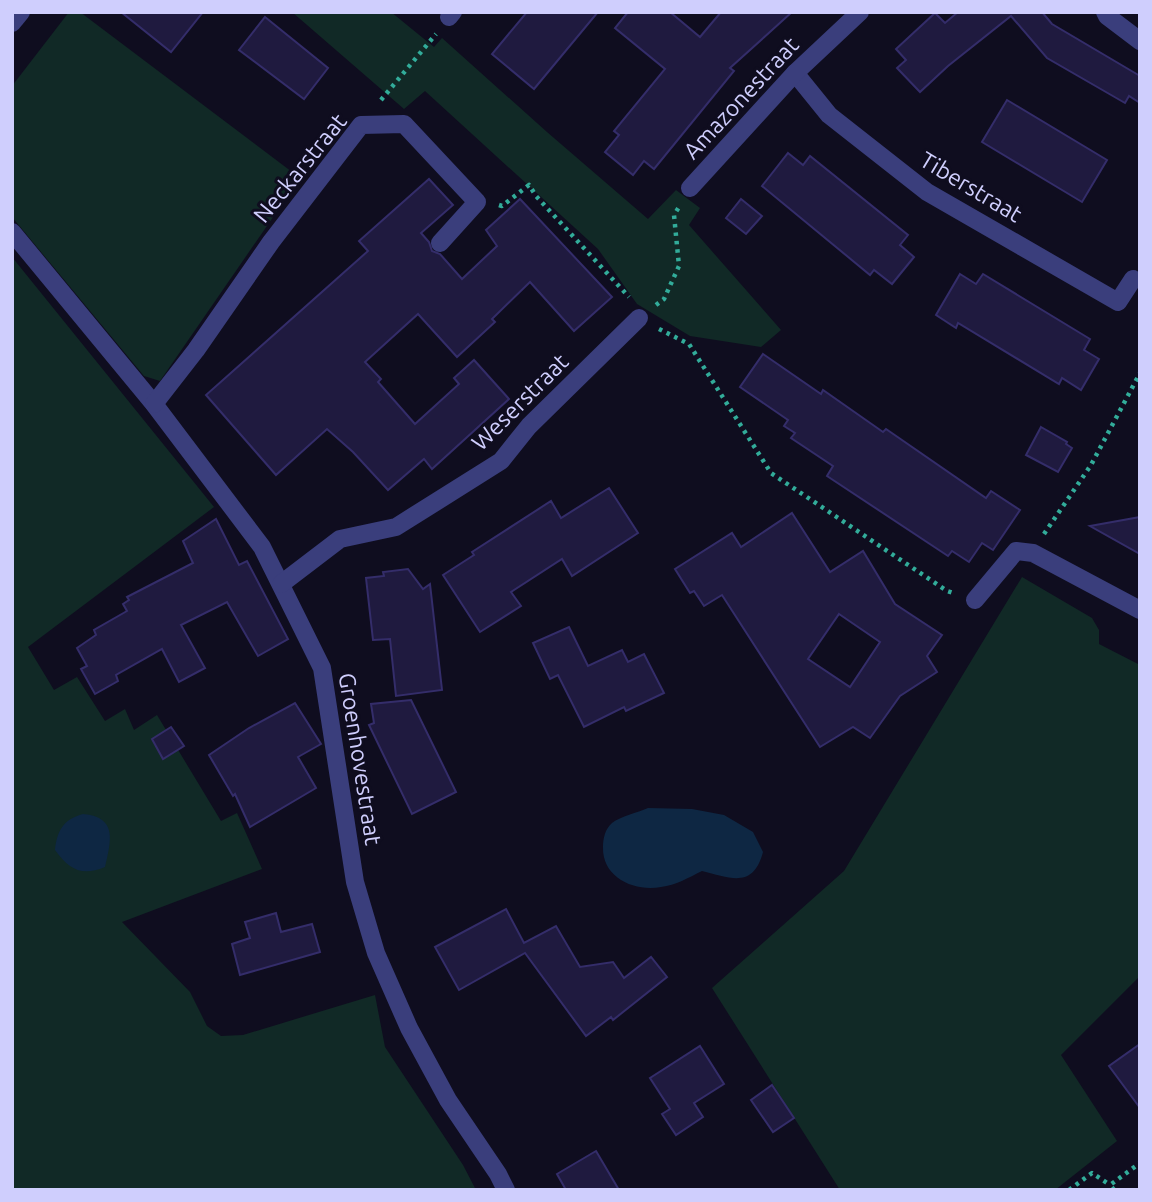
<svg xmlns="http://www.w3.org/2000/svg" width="1152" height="1202" viewBox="0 0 1152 1202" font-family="Ubuntu,sans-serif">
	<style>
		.green { fill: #112926 }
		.water { fill: #0e2743 }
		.building { fill: #1f1a3f; stroke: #342d6a; stroke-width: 2; fill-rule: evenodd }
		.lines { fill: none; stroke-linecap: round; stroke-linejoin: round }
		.path { stroke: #32ac9a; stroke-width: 4.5; stroke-dasharray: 3.5 5; stroke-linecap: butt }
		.minor { stroke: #3a3e7c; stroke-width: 18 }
		.tertiary { stroke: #3a3e7c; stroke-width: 18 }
		.labels { text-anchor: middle; stroke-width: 6; stroke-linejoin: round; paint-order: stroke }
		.street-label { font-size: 23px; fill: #cfcefd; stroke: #0f0d1f }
	</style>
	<rect width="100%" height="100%" fill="#0f0d1f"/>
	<!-- green -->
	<g class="green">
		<path d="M69,12H80L300,178L160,381L144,376L12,217V86Z"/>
		<path d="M292,12H391L434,47L442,38L547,132L648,219L676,190L700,208L689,225L781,330L761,347L690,336L637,304L598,249L425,91L404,109Z"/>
		<path d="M12,257L214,507L28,647L54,690L77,677L105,721L125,709L134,730L157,715L221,821L237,813L262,869L122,922L190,992L207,1026L221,1036L243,1035L375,995L385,1047L463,1165L476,1190H12Z"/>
		<path d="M1022,577L1092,618L1099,630V644L1140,665V976L1061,1055L1117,1141L1055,1190H840L712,988L844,871Z"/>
	</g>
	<!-- water -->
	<g class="water">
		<path d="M648,808L692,809L724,815L753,832L763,852C753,889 731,878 702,871C688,878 676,885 661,887C635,892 602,878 603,847C603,839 605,829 612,823C621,816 637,813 648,808Z"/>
		<path d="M83,814C118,817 111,841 105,867C81,877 69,869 55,850C57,830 64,819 83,814Z"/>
	</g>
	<!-- building -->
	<g class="building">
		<path d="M121,12H203L171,52Z"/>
		<path d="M527,12H598L534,89L492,54Z"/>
		<path d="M628,12H670L700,37L721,12H792L730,68L734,71L654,169L644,161L633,175L605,152L619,135L614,131L665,69L615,28Z"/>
		<path d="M958,12H1042L1052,24L1140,76V103L1129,96L1125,103L1047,58L1011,16L948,66L920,92L897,68L906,60L896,49L935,13L945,23Z"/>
		<path d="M265,17L328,68L304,99L239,50Z"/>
		<path d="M1007,100L1107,160L1082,202L982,142Z"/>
		<path d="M788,153L803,165L810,156L908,235L900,245L914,257L892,284L874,270L870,275L762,186Z"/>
		<path d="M429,179L453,205L421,233L429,242L432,251L440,254L462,279L497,246L486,230L520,199L612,297L574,331L530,282L492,319L495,322L457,357L418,314L365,362L381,379L378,382L415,424L459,384L454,378L474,360L509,399L432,469L424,459L388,490L353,452L327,429L276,475L206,395L368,251L359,241Z"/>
		<path d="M741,199L762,216L746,234L726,218Z"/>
		<path d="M960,274L976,284L983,274L1090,339L1084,350L1099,359L1081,390L1062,378L1059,384L958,323L956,328L936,315Z"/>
		<path d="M763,354L821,394L823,390L883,432L886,429L986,498L991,491L1020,510L993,550L982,543L969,562L952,551L948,556L827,476L833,466L791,438L795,433L784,426L788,420L740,387Z"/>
		<path d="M1041,427L1067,442L1066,444L1072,448L1058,472L1026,455Z"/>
		<path d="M609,488L638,533L572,576L562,559L511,592L521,606L480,632L443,575L474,555L472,552L551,501L561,518Z"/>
		<path d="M792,513L830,572L863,551L895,604L942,635L927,656L937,672L900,696L870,738L853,727L820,747L722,595L704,606L694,591L690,593L675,569L732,533L741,547ZM839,614L880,642L850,687L808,659Z"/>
		<path d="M1140,517V554L1090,526Z"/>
		<path d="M216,519L239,565L247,561L288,639L258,656L227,602L181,625L205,668L179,682L162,649L116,675L118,681L95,694L81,669L87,666L77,648L96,635L94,630L127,611L123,604L129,600L127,597L193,563L183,541Z"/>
		<path d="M408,569L423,589L430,584L442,690L396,696L390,639L373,640L366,578L384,576L383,572Z"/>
		<path d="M569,627L588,666L622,650L628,662L644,654L664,693L626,711L624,707L584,727L558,675L550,679L533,643Z"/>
		<path d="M411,700L456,792L412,814L369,725L374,723L371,704Z"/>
		<path d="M295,703L321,744L298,757L316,788L250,827L235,794L233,796L209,755L249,728Z"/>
		<path d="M171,727L184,746L163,759L152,739Z"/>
		<path d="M506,909L524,943L556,926L580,967L613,962L624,978L651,957L667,977L613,1020L611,1017L586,1036L525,953L459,990L435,947Z"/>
		<path d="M276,913L281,932L312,924L320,952L240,975L232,944L250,938L245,922Z"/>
		<path d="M1140,1044V1108L1109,1066Z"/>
		<path d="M700,1046L724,1084L694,1103L703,1117L676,1135L662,1114L670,1109L650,1078Z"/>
		<path d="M772,1085L794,1118L773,1132L751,1100Z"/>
		<path d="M596,1151L619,1190H566L557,1174Z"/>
	</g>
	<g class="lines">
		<!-- path -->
		<g class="path">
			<path d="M381,100L436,34"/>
			<path d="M499,205L502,206L529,185L536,196L629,297"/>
			<path d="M656,305L664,299L679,266L674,215L679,207"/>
			<path d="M659,329L689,344L771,473L947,591L953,593"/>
			<path d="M1044,534L1091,465L1140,373"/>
			<path d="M1069,1190L1092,1173L1110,1185"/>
			<path d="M1114,1190L1110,1185L1140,1163"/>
		</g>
		<!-- minor -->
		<g class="minor">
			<path d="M1105,12L1107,16L1140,41"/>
			<path d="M449,17L453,12"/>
			<path d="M795,73L829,115L927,192L1118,302L1133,279"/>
			<path d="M690,188L795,73L860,12"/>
			<path d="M12,232L154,404L262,547L322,668L355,882L376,953L409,1028L448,1100L498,1174L506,1190"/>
			<path d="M154,404L196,350L271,242L361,125L404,124L477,202L440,243"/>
			<path d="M281,584L340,539L396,527L501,461L529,426L639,318"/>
			<path d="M975,600L1016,551L1033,553L1140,610"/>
		</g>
		<!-- tertiary -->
		<path class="tertiary" d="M12,23L21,12"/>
	</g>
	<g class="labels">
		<!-- street labels -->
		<g class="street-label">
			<text transform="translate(741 98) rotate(-47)" y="8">Amazonestraat</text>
			<text transform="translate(300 168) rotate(-51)" y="8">Neckarstraat</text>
			<text transform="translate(971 187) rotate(31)" y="8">Tiberstraat</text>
			<text transform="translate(520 402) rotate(-45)" y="8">Weserstraat</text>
			<text transform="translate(360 759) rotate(81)" y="8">Groenhovestraat</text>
		</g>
	</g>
	<!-- border -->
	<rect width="1152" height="1202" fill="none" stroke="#cfcefd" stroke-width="28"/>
</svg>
